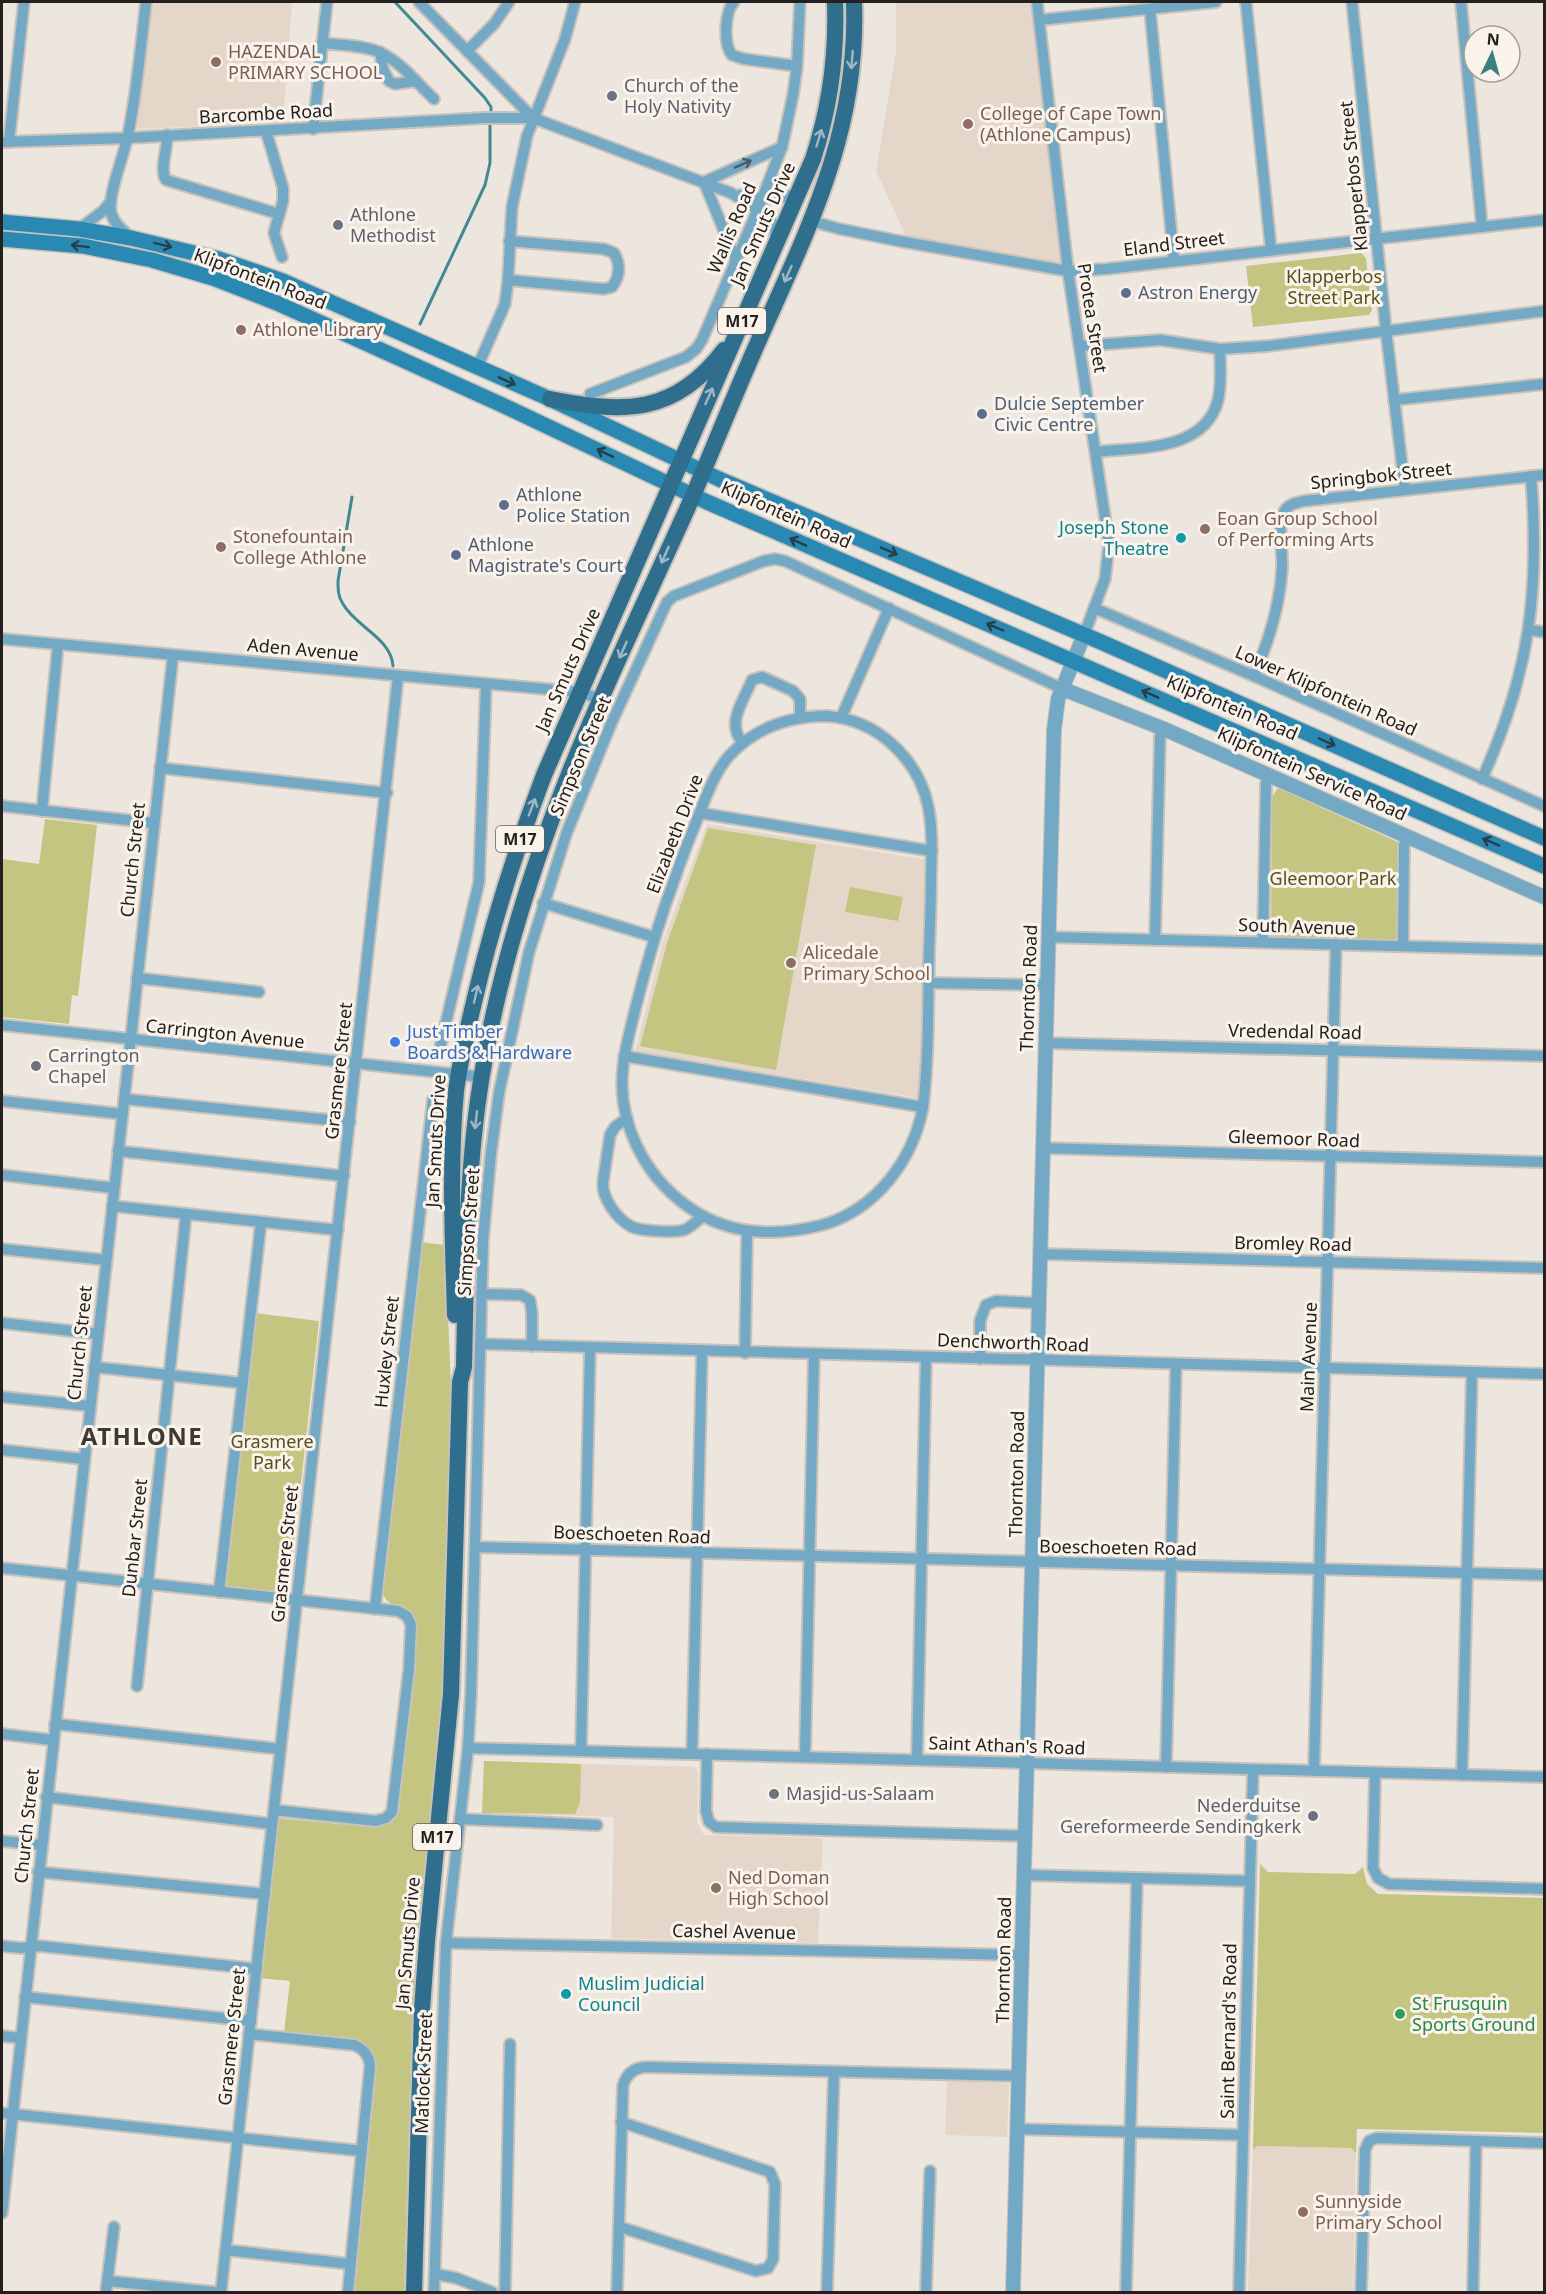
<svg xmlns="http://www.w3.org/2000/svg" width="1546" height="2294" viewBox="0 0 1546 2294" font-family="'Noto Sans',sans-serif">
	<style>
		.built { fill: #e4d7ca }
		.green { fill: #c3c580 }
		.lines { fill: none; stroke-linecap: round; stroke-linejoin: round }
		.stream { stroke: #428990; stroke-width: 3 }
		.minor-casing { stroke: #c9c2bb; stroke-width: 14 }
		.tertiary-casing { stroke: #c9c2bb; stroke-width: 16 }
		.secondary-casing { stroke: #c9c2bb; stroke-width: 18 }
		.primary-casing { stroke: #c9c2bb; stroke-width: 20 }
		.minor { stroke: #73a9c5; stroke-width: 10 }
		.tertiary { stroke: #73a9c5; stroke-width: 14 }
		.secondary { stroke: #2989b2; stroke-width: 15 }
		.primary { stroke: #2f6e8c; stroke-width: 16 }
		.oneway { stroke: #9fb7c0 }
		.oneway2 { stroke: #475e69 }
		.oneway3 { stroke: #25404a }
		.education-dot { fill: #8d6e63; stroke: #faf3eb; stroke-width: 2 }
		.worship-dot { fill: #6b7280; stroke: #faf3eb; stroke-width: 2 }
		.service-dot { fill: #5c6f8a; stroke: #faf3eb; stroke-width: 2 }
		.culture-dot { fill: #0f9aa8; stroke: #faf3eb; stroke-width: 2 }
		.shop-dot { fill: #3f7fe0; stroke: #faf3eb; stroke-width: 2 }
		.leisure-dot { fill: #2e9e5b; stroke: #faf3eb; stroke-width: 2 }
		.labels { text-anchor: middle; stroke-width: 6; stroke-linejoin: round; paint-order: stroke }
		.shield { fill: #faf3eb; stroke: #645f5b; stroke-width: 1.5 }
		.shield-label { font-size: 16px; font-weight: bold; fill: #23201d }
		.education-label { font-size: 18px; fill: #785e54; stroke: #faf3eb; text-anchor: start }
		.worship-label { font-size: 18px; fill: #5b616d; stroke: #faf3eb; text-anchor: start }
		.street-label { font-size: 18px; fill: #23201d; stroke: #faf3eb }
		.park-label { font-size: 18px; fill: #51511a; stroke: #faf3eb }
		.service-label { font-size: 18px; fill: #4e5e75; stroke: #faf3eb; text-anchor: start }
		.culture-label { font-size: 18px; fill: #0d838f; stroke: #faf3eb; text-anchor: end }
		.shop-label { font-size: 18px; fill: #366cbe; stroke: #faf3eb; text-anchor: start }
		.leisure-label { font-size: 18px; fill: #27864d; stroke: #faf3eb; text-anchor: start }
		.district-label { font-size: 24px; font-weight: bold; letter-spacing: 1.5px; fill: #3e3933; stroke: #faf3eb }
	</style>
	<rect width="100%" height="100%" fill="#ede6de"/>
	<!-- built -->
	<g class="built">
		<path d="M152,2H292L283,123L137,129Z"/>
		<path d="M896,2H1037L1068,271L909,243L876,171L896,51Z"/>
		<path d="M707,824L928,860L920,1098L635,1052L663,941Z"/>
		<path d="M484,1761L694,1767L698,1772L697,1823L704,1835L823,1838L818,1943L611,1938L614,1817L482,1813Z"/>
		<path d="M947,2080L1009,2084L1007,2137L945,2135Z"/>
		<path d="M1257,2146L1351,2148L1356,2153L1353,2292H1248L1253,2150Z"/>
	</g>
	<!-- green -->
	<g class="green">
		<path d="M1361,253L1366,258L1372,310L1369,315L1253,327L1246,266Z"/>
		<path d="M1278,788L1400,843L1399,942L1271,937L1272,797Z"/>
		<path d="M45,819L97,825L78,996L72,995L69,1024L2,1017V859L39,864Z"/>
		<path d="M708,828L816,845L776,1070L640,1046L667,943Z"/>
		<path d="M850,887L903,897L898,921L845,912Z"/>
		<path d="M421,1242L445,1245L451,1387L443,1673L436,1776L422,1893L412,2023L404,2292H352L375,2063C374,2052 369,2045 359,2041L284,2033L290,1981L260,1978L277,1818L369,1827L370,1825H387L397,1816L413,1670L415,1623C412,1601 385,1613 382,1589Z"/>
		<path d="M255,1313L319,1321L289,1590L286,1594L227,1588L225,1586Z"/>
		<path d="M484,1761L581,1764L580,1803L575,1814L482,1813Z"/>
		<path d="M1260,1864L1268,1872L1355,1874L1363,1867L1367,1884L1378,1894L1544,1898V2133L1357,2129L1356,2153L1351,2148L1257,2146L1253,2150Z"/>
	</g>
	<g class="lines">
		<!-- stream -->
		<g class="stream">
			<path d="M395,2L485,98L491,107V115"/>
			<path d="M420,324L485,185L490,163V122"/>
			<path d="M352,497L338,581C338,589 338,597 343,604C356,627 391,638 393,666"/>
		</g>
		<defs>
			<g id="minor">
				<path d="M419,2L533,118"/>
				<path d="M734,2C725,11 723,44 732,55L744,59L797,66"/>
				<path d="M1037,2L1068,271L1109,544L1105,579L1084,635"/>
				<path d="M1246,2L1271,250"/>
				<path d="M1352,2L1386,330L1405,490"/>
				<path d="M1461,2L1482,227"/>
				<path d="M1150,9L1174,261"/>
				<path d="M1039,20L1216,2"/>
				<path d="M322,43C340,45 362,45 379,52C400,61 417,83 434,99"/>
				<path d="M467,51L494,24L509,2"/>
				<path d="M380,52L383,69L389,81L395,84L415,81"/>
				<path d="M313,129L327,2"/>
				<path d="M266,131L283,188V201L274,233L282,257"/>
				<path d="M167,135C168,148 159,170 166,180L279,214"/>
				<path d="M2,142L128,138L484,118H533L731,193L766,215L773,223L776,239"/>
				<path d="M9,142L24,2"/>
				<path d="M740,195C760,199 779,201 799,193"/>
				<path d="M811,221L840,229L899,241L1068,271L1106,269L1544,220"/>
				<path d="M79,229L103,211L111,201"/>
				<path d="M130,237C123,230 113,223 111,212C108,193 124,156 128,135C137,91 141,46 146,2"/>
				<path d="M736,260L704,182L782,147"/>
				<path d="M508,280L604,289L612,287C620,276 621,265 614,253L604,249L509,241"/>
				<path d="M1080,346L1161,340L1220,349L1268,346L1544,311"/>
				<path d="M477,368L505,304L508,280L512,207L527,136L565,39L575,2"/>
				<path d="M590,394L686,357L696,349L702,340L758,209L782,147L793,95L797,66L800,2"/>
				<path d="M1394,400L1544,384"/>
				<path d="M1096,452C1138,447 1205,452 1218,400C1222,384 1220,366 1220,349"/>
				<path d="M1094,608L1254,676L1544,806"/>
				<path d="M1529,630L1544,632"/>
				<path d="M2,639L579,692L601,699"/>
				<path d="M1254,676C1269,641 1280,605 1282,568C1283,551 1277,527 1284,512C1288,504 1296,503 1304,501L1544,475"/>
				<path d="M827,716C852,718 875,728 893,745C933,782 933,823 931,875C931,900 930,926 929,952C928,1003 929,1056 923,1107C913,1160 876,1210 822,1225C775,1237 728,1236 687,1206C644,1175 617,1122 623,1068C625,1047 631,1027 636,1006C647,962 660,918 676,875C683,854 692,833 700,812C708,792 715,772 729,756C756,727 790,716 827,716Z"/>
				<path d="M841,718L889,608"/>
				<path d="M743,743C725,724 744,700 752,680L762,677L793,691L800,699V717"/>
				<path d="M160,768L387,793"/>
				<path d="M1482,779C1530,673 1540,591 1531,476"/>
				<path d="M2,806L154,823"/>
				<path d="M42,811L58,644"/>
				<path d="M700,813L932,851"/>
				<path d="M543,903L654,937"/>
				<path d="M1048,937L1544,950"/>
				<path d="M1155,940L1160,736L1164,729"/>
				<path d="M1263,942L1266,783L1270,775"/>
				<path d="M1403,946L1404,845L1408,836"/>
				<path d="M137,978L259,992"/>
				<path d="M928,983L1047,985"/>
				<path d="M2,1025L482,1077"/>
				<path d="M1045,1043L1544,1056"/>
				<path d="M440,1048L479,882L486,684"/>
				<path d="M624,1056L923,1107"/>
				<path d="M124,1099L350,1122"/>
				<path d="M2,1101L122,1114"/>
				<path d="M627,1118L615,1127L610,1135L603,1182C602,1199 617,1219 632,1227C642,1231 673,1233 684,1230C691,1227 697,1221 703,1216"/>
				<path d="M1042,1148L1544,1162"/>
				<path d="M118,1151L344,1176"/>
				<path d="M2,1175L114,1188"/>
				<path d="M112,1206L338,1230"/>
				<path d="M2,1249L106,1260"/>
				<path d="M1040,1254L1544,1268"/>
				<path d="M481,1294L521,1295L530,1300L532,1314V1346"/>
				<path d="M2,1323L98,1334"/>
				<path d="M480,1344L1544,1374"/>
				<path d="M745,1353L747,1232"/>
				<path d="M980,1359V1321L986,1305L996,1301L1039,1303"/>
				<path d="M94,1367L242,1383"/>
				<path d="M2,1397L90,1406"/>
				<path d="M2,1450L84,1459"/>
				<path d="M475,1547L1544,1575"/>
				<path d="M2,1568L398,1611L407,1616L411,1625L409,1669L392,1812L386,1818L376,1821L274,1810"/>
				<path d="M219,1592L261,1222"/>
				<path d="M375,1609L433,1099"/>
				<path d="M137,1686L186,1214"/>
				<path d="M55,1724L280,1749"/>
				<path d="M2,1734L53,1740"/>
				<path d="M468,1748L1544,1777"/>
				<path d="M581,1751L590,1349"/>
				<path d="M692,1754L702,1352"/>
				<path d="M707,1754L706,1811L709,1822L716,1827L1025,1836"/>
				<path d="M805,1756L814,1354"/>
				<path d="M917,1759L926,1357"/>
				<path d="M1166,1767L1176,1364"/>
				<path d="M1314,1771L1336,944"/>
				<path d="M1375,1773L1373,1868L1378,1878L1389,1884L1544,1889"/>
				<path d="M1462,1775L1472,1372"/>
				<path d="M46,1797L272,1824"/>
				<path d="M460,1819L597,1825"/>
				<path d="M2,1841L41,1845"/>
				<path d="M38,1872L265,1894"/>
				<path d="M1024,1875L1249,1881"/>
				<path d="M446,1943L1022,1955"/>
				<path d="M2,1946L21,1948L40,1946L257,1969"/>
				<path d="M25,1997L251,2021"/>
				<path d="M249,2034L354,2045C364,2049 369,2055 370,2066L348,2292"/>
				<path d="M2,2036L20,2038"/>
				<path d="M2,2113L362,2151"/>
				<path d="M1017,2129L1243,2135"/>
				<path d="M2,2213L173,655"/>
				<path d="M620,2227L756,2271L768,2268L773,2259L775,2184L770,2172L621,2122"/>
				<path d="M226,2250L350,2264"/>
				<path d="M435,2274L456,2278L492,2292"/>
				<path d="M108,2281L214,2292"/>
				<path d="M106,2292L114,2227"/>
				<path d="M221,2292L398,676"/>
				<path d="M434,2292L446,1943L468,1748L471,1693L483,1240L491,1153L499,1093L529,952L567,832L611,724L667,602L674,596L764,561L775,559L785,561L1063,689"/>
				<path d="M505,2292L510,2044"/>
				<path d="M617,2292L623,2086C626,2074 634,2068 646,2067L1019,2076"/>
				<path d="M827,2292L834,2072"/>
				<path d="M926,2292L930,2171"/>
				<path d="M1126,2292L1137,1878"/>
				<path d="M1239,2292L1253,1770"/>
				<path d="M1361,2292L1365,2150L1369,2141L1377,2138L1544,2143"/>
				<path d="M1473,2292L1476,2141"/>
			</g>
			<g id="tertiary">
				<path d="M1063,689L1164,729L1544,897"/>
				<path d="M1013,2292L1054,730L1058,699L1084,635"/>
			</g>
			<g id="secondary">
				<path d="M2,222L79,229L131,238L219,259L283,281L550,399L719,479L1101,642L1544,838"/>
				<path d="M2,239L83,246L152,260L213,278L277,303L500,404L707,502L1544,866"/>
			</g>
			<g id="primary">
				<path d="M550,399C623,413 674,416 724,350"/>
				<path d="M455,1315C453,1240 449,1166 456,1091C460,1061 467,1031 474,1002C492,924 516,849 544,775L813,159C830,107 837,56 835,2"/>
				<path d="M414,2292L422,2009L427,1941L451,1694L460,1382L464,1367C466,1276 466,1184 479,1094C495,984 528,877 569,774C606,681 651,590 692,498C712,451 731,404 751,358C803,238 859,138 854,2"/>
			</g>
		</defs>
		<!-- minor casing -->
		<use href="#minor" class="minor-casing"/>
		<!-- tertiary casing -->
		<use href="#tertiary" class="tertiary-casing"/>
		<!-- secondary casing -->
		<use href="#secondary" class="secondary-casing"/>
		<!-- primary casing -->
		<use href="#primary" class="primary-casing"/>
		<!-- minor -->
		<use href="#minor" class="minor"/>
		<!-- tertiary -->
		<use href="#tertiary" class="tertiary"/>
		<!-- secondary -->
		<use href="#secondary" class="secondary"/>
		<!-- primary -->
		<use href="#primary" class="primary"/>
	</g>
	<!-- one-way arrows -->
	<defs><path id="oneway-shaft" d="M-6 0H5M1.5-3L5.5 0L1.5 3" fill="none" stroke-width="1.6" stroke-linecap="round" stroke-linejoin="round" transform="scale(1.5)"/></defs>
	<g class="oneway">
		<use href="#oneway-shaft" transform="translate(852 60) rotate(95)"/>
		<use href="#oneway-shaft" transform="translate(819 138) rotate(-73)"/>
		<use href="#oneway-shaft" transform="translate(788 274) rotate(114)"/>
		<use href="#oneway-shaft" transform="translate(709 396) rotate(-66)"/>
		<use href="#oneway-shaft" transform="translate(665 555) rotate(114)"/>
		<use href="#oneway-shaft" transform="translate(623 650) rotate(114)"/>
		<use href="#oneway-shaft" transform="translate(532 807) rotate(-69)"/>
		<use href="#oneway-shaft" transform="translate(476 994) rotate(-77)"/>
		<use href="#oneway-shaft" transform="translate(476 1120) rotate(97)"/>
	</g>
	<use class="oneway2" href="#oneway-shaft" transform="translate(743 164) rotate(-24)"/>
	<g class="oneway3">
		<use href="#oneway-shaft" transform="translate(163 245) rotate(14)"/>
		<use href="#oneway-shaft" transform="translate(80 246) rotate(-173)"/>
		<use href="#oneway-shaft" transform="translate(507 381) rotate(24)"/>
		<use href="#oneway-shaft" transform="translate(605 453) rotate(-155)"/>
		<use href="#oneway-shaft" transform="translate(798 542) rotate(-156)"/>
		<use href="#oneway-shaft" transform="translate(889 551) rotate(23)"/>
		<use href="#oneway-shaft" transform="translate(995 627) rotate(-157)"/>
		<use href="#oneway-shaft" transform="translate(1150 694) rotate(-156)"/>
		<use href="#oneway-shaft" transform="translate(1327 742) rotate(24)"/>
		<use href="#oneway-shaft" transform="translate(1491 842) rotate(-156)"/>
	</g>
	<!-- markers -->
	<g class="education-dot">
		<circle cx="216" cy="62" r="6"/>
		<circle cx="968" cy="124" r="6"/>
		<circle cx="241" cy="330" r="6"/>
		<circle cx="1205" cy="529" r="6"/>
		<circle cx="221" cy="547" r="6"/>
		<circle cx="791" cy="963" r="6"/>
		<circle cx="716" cy="1888" r="6"/>
		<circle cx="1303" cy="2212" r="6"/>
	</g>
	<g class="worship-dot">
		<circle cx="612" cy="96" r="6"/>
		<circle cx="338" cy="225" r="6"/>
		<circle cx="36" cy="1066" r="6"/>
		<circle cx="774" cy="1794" r="6"/>
		<circle cx="1313" cy="1816" r="6"/>
	</g>
	<g class="service-dot">
		<circle cx="1126" cy="293" r="6"/>
		<circle cx="982" cy="414" r="6"/>
		<circle cx="504" cy="505" r="6"/>
		<circle cx="456" cy="555" r="6"/>
	</g>
	<g class="culture-dot">
		<circle cx="1181" cy="538" r="6"/>
		<circle cx="566" cy="1994" r="6"/>
	</g>
	<circle class="shop-dot" cx="395" cy="1042" r="6"/>
	<circle class="leisure-dot" cx="1400" cy="2014" r="6"/>
	<g class="labels">
		<!-- shield labels -->
		<g class="shield">
			<rect x="718" y="308" width="48" height="26" rx="4.5"/>
			<rect x="496" y="826" width="48" height="26" rx="4.5"/>
			<rect x="413" y="1824" width="48" height="26" rx="4.5"/>
		</g>
		<g class="shield-label">
			<text x="742" y="327">M17</text>
			<text x="520" y="845">M17</text>
			<text x="437" y="1843">M17</text>
		</g>
		<!-- education labels -->
		<g class="education-label">
			<text x="228" y="58">HAZENDAL<tspan x="228" dy="21">PRIMARY SCHOOL</tspan></text>
			<text x="980" y="120">College of Cape Town<tspan x="980" dy="21">(Athlone Campus)</tspan></text>
			<text x="253" y="336">Athlone Library</text>
			<text x="1217" y="525">Eoan Group School<tspan x="1217" dy="21">of Performing Arts</tspan></text>
			<text x="233" y="543">Stonefountain<tspan x="233" dy="21">College Athlone</tspan></text>
			<text x="803" y="959">Alicedale<tspan x="803" dy="21">Primary School</tspan></text>
			<text x="728" y="1884">Ned Doman<tspan x="728" dy="21">High School</tspan></text>
			<text x="1315" y="2208">Sunnyside<tspan x="1315" dy="21">Primary School</tspan></text>
		</g>
		<!-- worship labels -->
		<g class="worship-label">
			<text x="624" y="92">Church of the<tspan x="624" dy="21">Holy Nativity</tspan></text>
			<text x="350" y="221">Athlone<tspan x="350" dy="21">Methodist</tspan></text>
			<text x="48" y="1062">Carrington<tspan x="48" dy="21">Chapel</tspan></text>
			<text x="786" y="1800">Masjid-us-Salaam</text>
			<text x="1301" y="1812" text-anchor="end">Nederduitse<tspan x="1301" dy="21">Gereformeerde Sendingkerk</tspan></text>
		</g>
		<!-- street labels -->
		<g class="street-label">
			<text transform="translate(266 114) rotate(-3)" y="6">Barcombe Road</text>
			<text transform="translate(1354 176) rotate(-96)" y="6">Klapperbos Street</text>
			<text transform="translate(763 224) rotate(-66)" y="6">Jan Smuts Drive</text>
			<text transform="translate(732 228) rotate(-67)" y="6">Wallis Road</text>
			<text transform="translate(1174 244) rotate(-7)" y="6">Eland Street</text>
			<text transform="translate(260 279) rotate(21)" y="6">Klipfontein Road</text>
			<text transform="translate(1092 318) rotate(81)" y="6">Protea Street</text>
			<text transform="translate(1381 476) rotate(-6)" y="6">Springbok Street</text>
			<text transform="translate(786 515) rotate(24)" y="6">Klipfontein Road</text>
			<text transform="translate(303 650) rotate(5)" y="6">Aden Avenue</text>
			<text transform="translate(568 670) rotate(-66)" y="6">Jan Smuts Drive</text>
			<text transform="translate(1326 691) rotate(24)" y="6">Lower Klipfontein Road</text>
			<text transform="translate(1232 708) rotate(23)" y="6">Klipfontein Road</text>
			<text transform="translate(581 756) rotate(-67)" y="6">Simpson Street</text>
			<text transform="translate(1312 774) rotate(24)" y="6">Klipfontein Service Road</text>
			<text transform="translate(675 834) rotate(-69)" y="6">Elizabeth Drive</text>
			<text transform="translate(133 860) rotate(-84)" y="6">Church Street</text>
			<text transform="translate(1297 927) rotate(2)" y="6">South Avenue</text>
			<text transform="translate(1029 988) rotate(-88)" y="6">Thornton Road</text>
			<text transform="translate(1295 1032) rotate(1)" y="6">Vredendal Road</text>
			<text transform="translate(225 1034) rotate(6)" y="6">Carrington Avenue</text>
			<text transform="translate(339 1071) rotate(-84)" y="6">Grasmere Street</text>
			<text transform="translate(1294 1139) rotate(2)" y="6">Gleemoor Road</text>
			<text transform="translate(436 1141) rotate(-87)" y="6">Jan Smuts Drive</text>
			<text transform="translate(469 1232) rotate(-86)" y="6">Simpson Street</text>
			<text transform="translate(1293 1244) rotate(1)" y="6">Bromley Road</text>
			<text transform="translate(80 1343) rotate(-84)" y="6">Church Street</text>
			<text transform="translate(1013 1343) rotate(2)" y="6">Denchworth Road</text>
			<text transform="translate(387 1352) rotate(-84)" y="6">Huxley Street</text>
			<text transform="translate(1309 1357) rotate(-88)" y="6">Main Avenue</text>
			<text transform="translate(1017 1474) rotate(-89)" y="6">Thornton Road</text>
			<text transform="translate(632 1535) rotate(2)" y="6">Boeschoeten Road</text>
			<text transform="translate(135 1538) rotate(-84)" y="6">Dunbar Street</text>
			<text transform="translate(1118 1548) rotate(1)" y="6">Boeschoeten Road</text>
			<text transform="translate(285 1554) rotate(-84)" y="6">Grasmere Street</text>
			<text transform="translate(1007 1746) rotate(2)" y="6">Saint Athan's Road</text>
			<text transform="translate(27 1826) rotate(-84)" y="6">Church Street</text>
			<text transform="translate(734 1932) rotate(1)" y="6">Cashel Avenue</text>
			<text transform="translate(408 1943) rotate(-85)" y="6">Jan Smuts Drive</text>
			<text transform="translate(1004 1960) rotate(-89)" y="6">Thornton Road</text>
			<text transform="translate(1229 2031) rotate(-89)" y="6">Saint Bernard's Road</text>
			<text transform="translate(232 2037) rotate(-84)" y="6">Grasmere Street</text>
			<text transform="translate(424 2073) rotate(-88)" y="6">Matlock Street</text>
		</g>
		<!-- park labels -->
		<g class="park-label">
			<text x="1334" y="283">Klapperbos<tspan x="1334" dy="21">Street Park</tspan></text>
			<text x="1333" y="885">Gleemoor Park</text>
			<text x="272" y="1448">Grasmere<tspan x="272" dy="21">Park</tspan></text>
		</g>
		<!-- service labels -->
		<g class="service-label">
			<text x="1138" y="299">Astron Energy</text>
			<text x="994" y="410">Dulcie September<tspan x="994" dy="21">Civic Centre</tspan></text>
			<text x="516" y="501">Athlone<tspan x="516" dy="21">Police Station</tspan></text>
			<text x="468" y="551">Athlone<tspan x="468" dy="21">Magistrate's Court</tspan></text>
		</g>
		<!-- culture labels -->
		<g class="culture-label">
			<text x="1169" y="534">Joseph Stone<tspan x="1169" dy="21">Theatre</tspan></text>
			<text x="578" y="1990" text-anchor="start">Muslim Judicial<tspan x="578" dy="21">Council</tspan></text>
		</g>
		<!-- shop labels -->
		<g class="shop-label">
			<text x="407" y="1038">Just Timber<tspan x="407" dy="21">Boards &amp; Hardware</tspan></text>
		</g>
		<!-- leisure labels -->
		<g class="leisure-label">
			<text x="1412" y="2010">St Frusquin<tspan x="1412" dy="21">Sports Ground</tspan></text>
		</g>
		<!-- district labels -->
		<g class="district-label">
			<text x="142" y="1445">ATHLONE</text>
		</g>
	</g>
	<!-- border -->
	<rect width="1546" height="2294" fill="none" stroke="#23201d" stroke-width="6"/>
	<!-- north arrow -->
	<g transform="translate(1492 54) rotate(5)"><circle r="28" fill="#faf3eb" stroke="#a49f99" stroke-width="1.5"/>
	<path d="M0-4.5L10 22L0 15L-10 22Z" fill="#39817f"/>
	<text y="-9" font-size="16" font-weight="bold" text-anchor="middle" fill="#23201d">N</text>
	</g>
</svg>
